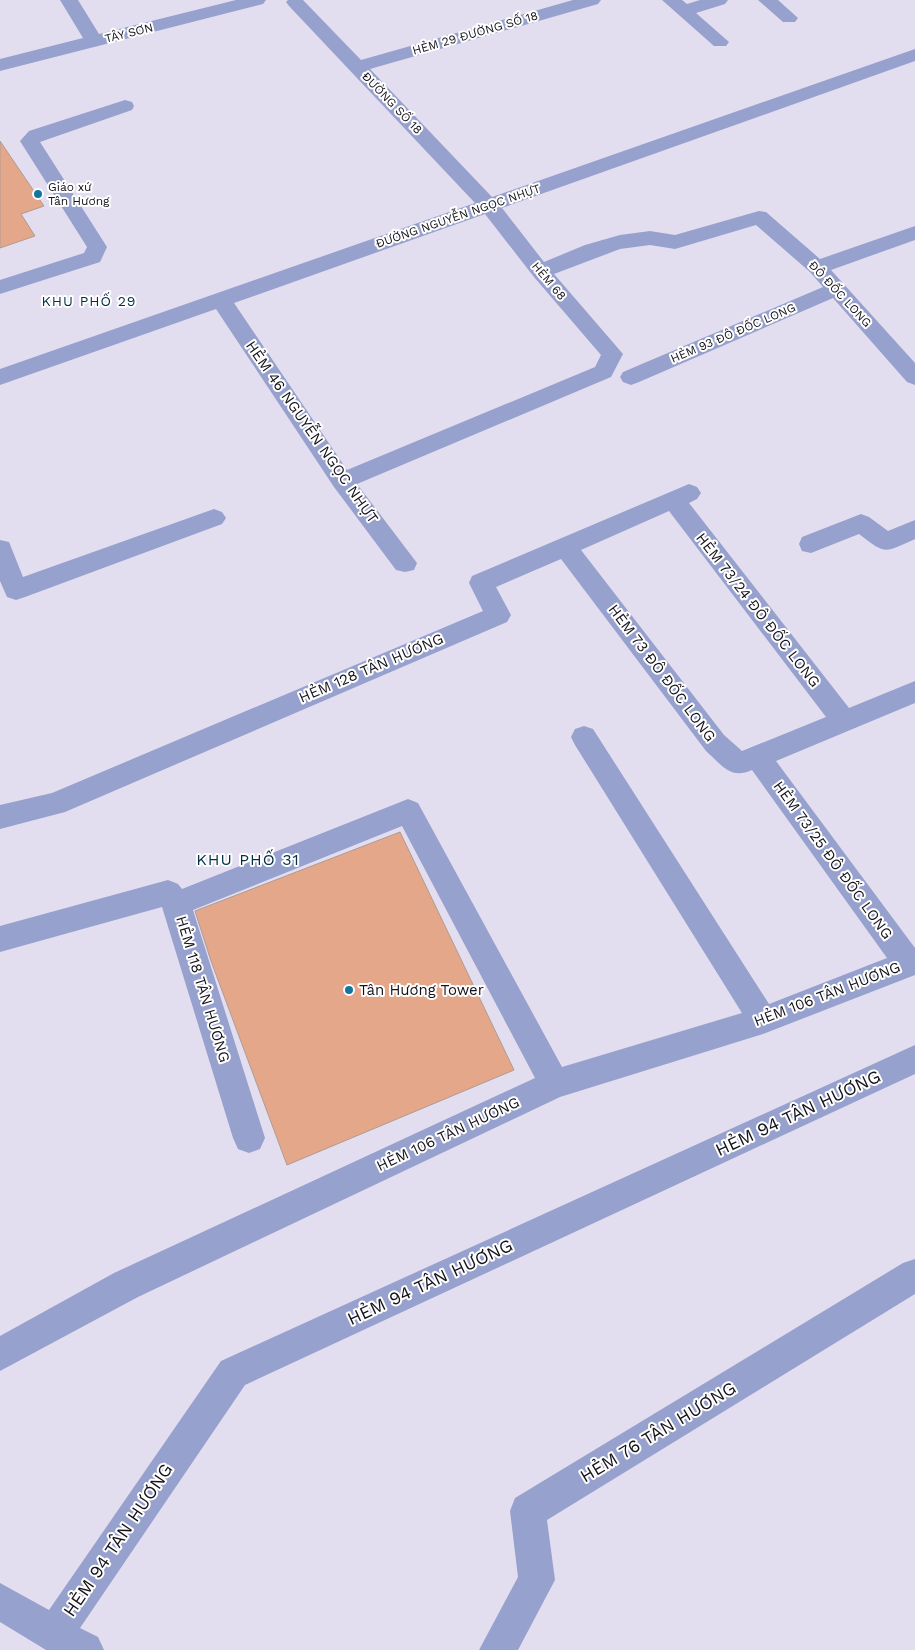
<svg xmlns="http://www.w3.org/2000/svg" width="915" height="1650" viewBox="0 0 915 1650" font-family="'Work Sans',sans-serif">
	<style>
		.building { fill: #e5a789; stroke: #ae9b92 }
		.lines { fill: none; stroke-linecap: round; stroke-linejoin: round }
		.minor { fill: #97a1cd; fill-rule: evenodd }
		.poi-dot { fill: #1275a2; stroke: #fff; stroke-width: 2 }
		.labels { text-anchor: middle; stroke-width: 4; stroke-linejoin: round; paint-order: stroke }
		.far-street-label { font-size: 12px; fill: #141219; stroke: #fff }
		.far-poi-label { font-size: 12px; fill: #141219; stroke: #fff; text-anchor: start }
		.far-neighbourhood-label { font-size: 14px; letter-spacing: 1px; fill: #023045; stroke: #fff }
		.street-label { font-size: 15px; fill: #141219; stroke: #fff }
		.poi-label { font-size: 15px; fill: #141219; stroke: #fff; text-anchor: start }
		.neighbourhood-label { font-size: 16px; letter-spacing: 1px; fill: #023045; stroke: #fff }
		.near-street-label { font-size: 18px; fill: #141219; stroke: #fff }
	</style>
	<rect width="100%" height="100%" fill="#e3ddf0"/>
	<!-- building -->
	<g class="building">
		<path d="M0,141L44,206L21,214L35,236L0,248Z"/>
		<path d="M400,832L514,1070L287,1165L211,961L195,911Z"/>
	</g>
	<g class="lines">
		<!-- minor -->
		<g class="minor">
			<path d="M60,0H78L99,34L236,0H266L263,4L0,71V59L83,38Z"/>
			<path d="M288,0H303L361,60L573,0H601L598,4L370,69L492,197L915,49V61L502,208L544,262L585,245L620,235L650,231L675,235L759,211L766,212L820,259L915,226V240L831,270L915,363V385L907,382L833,298L639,382L631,385L623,382L620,377L623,372L823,287L810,272L756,225L675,249L650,245L620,249L554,274L623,354L611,377L357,484L417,563L414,570L405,572L396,570L334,487L216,309L0,385V369L475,203L289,6L286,2ZM485,214L534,277L601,355L595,367L347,470L234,303Z"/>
			<path d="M662,0H682L687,4L700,0H728L725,4L696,13L729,42L726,46H714Z"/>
			<path d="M758,0H778L798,18L795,22H783Z"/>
			<path d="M125,100L132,102L134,106L132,110L40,142L107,247L100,262L0,294V280L84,253L87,247L20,141L29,131Z"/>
			<path d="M689,484L697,487L701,493L697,499L689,503L849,708L915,681V703L776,761L915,948V975L763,1034L560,1097L138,1297L0,1371V1336L114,1273L535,1078L402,826L193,910L265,1138L260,1149L249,1153L238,1149L233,1138L162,907L0,952V926L168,880L178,884L182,889L408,799L418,803L562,1067L742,1013L575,745L571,737L575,729L584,726L593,729L769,1004L887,958L752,770C730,780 722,765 706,751L561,559L496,587L511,615L507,622L65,812L0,829V805L52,793L483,611L469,583L472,576ZM669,511L826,717L742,751L724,735L581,550Z"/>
			<path d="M214,509L222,512L226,518L222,524L25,597L16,600L7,597L0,581V540L9,542L23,577Z"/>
			<path d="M861,514L869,517L888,531L915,520V539C884,553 886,555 859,534L811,553L802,551L799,544L802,537Z"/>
			<path d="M915,1045V1074L245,1385L80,1628L98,1637L104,1650H46L0,1622V1583L49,1610L221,1361Z"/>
			<path d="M915,1259V1294L547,1520L555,1580L518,1650H479L518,1577L510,1511L515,1498L903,1263Z"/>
		</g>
	</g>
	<!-- markers -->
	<g class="poi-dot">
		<circle cx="38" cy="194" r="5"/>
		<circle cx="349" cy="990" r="5"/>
	</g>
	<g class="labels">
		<!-- far-street labels -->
		<g class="far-street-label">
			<text transform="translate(129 33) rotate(-14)" y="4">TÂY SƠN</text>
			<text transform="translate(475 33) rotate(-16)" y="4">HẺM 29 ĐƯỜNG SỐ 18</text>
			<text transform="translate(392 103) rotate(46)" y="4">ĐƯỜNG SỐ 18</text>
			<text transform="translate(458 216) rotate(-19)" y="4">ĐƯỜNG NGUYỄN NGỌC NHỰT</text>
			<text transform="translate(549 281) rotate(50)" y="4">HẺM 68</text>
			<text transform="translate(840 294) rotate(47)" y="4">ĐÔ ĐỐC LONG</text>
			<text transform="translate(733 333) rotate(-23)" y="4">HẺM 93 ĐÔ ĐỐC LONG</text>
		</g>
		<!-- far-poi labels -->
		<g class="far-poi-label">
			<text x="48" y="191">Giáo xứ<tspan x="48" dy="14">Tân Hương</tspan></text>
		</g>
		<!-- far-neighbourhood labels -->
		<g class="far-neighbourhood-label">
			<text x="89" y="306">KHU PHỐ 29</text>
		</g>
		<!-- street labels -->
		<g class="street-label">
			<text transform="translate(312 432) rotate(55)" y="5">HẺM 46 NGUYỄN NGỌC NHỰT</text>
			<text transform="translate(758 610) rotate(52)" y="5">HẺM 73/24 ĐÔ ĐỐC LONG</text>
			<text transform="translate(371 668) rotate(-23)" y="5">HẺM 128 TÂN HƯƠNG</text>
			<text transform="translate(662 673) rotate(53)" y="5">HẺM 73 ĐÔ ĐỐC LONG</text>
			<text transform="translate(833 860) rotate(54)" y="5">HẺM 73/25 ĐÔ ĐỐC LONG</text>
			<text transform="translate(203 989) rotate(73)" y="5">HẺM 118 TÂN HƯƠNG</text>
			<text transform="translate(827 994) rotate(-21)" y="5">HẺM 106 TÂN HƯƠNG</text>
			<text transform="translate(448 1134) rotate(-25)" y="5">HẺM 106 TÂN HƯƠNG</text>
		</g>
		<!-- poi labels -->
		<g class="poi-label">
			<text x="359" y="995">Tân Hương Tower</text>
		</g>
		<!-- neighbourhood labels -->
		<g class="neighbourhood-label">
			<text x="248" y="865">KHU PHỐ 31</text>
		</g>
		<!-- near-street labels -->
		<g class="near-street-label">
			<text transform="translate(798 1113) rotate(-25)" y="6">HẺM 94 TÂN HƯƠNG</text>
			<text transform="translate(430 1282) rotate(-25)" y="6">HẺM 94 TÂN HƯƠNG</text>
			<text transform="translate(658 1432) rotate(-31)" y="6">HẺM 76 TÂN HƯƠNG</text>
			<text transform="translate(118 1540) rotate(-56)" y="6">HẺM 94 TÂN HƯƠNG</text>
		</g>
	</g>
</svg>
